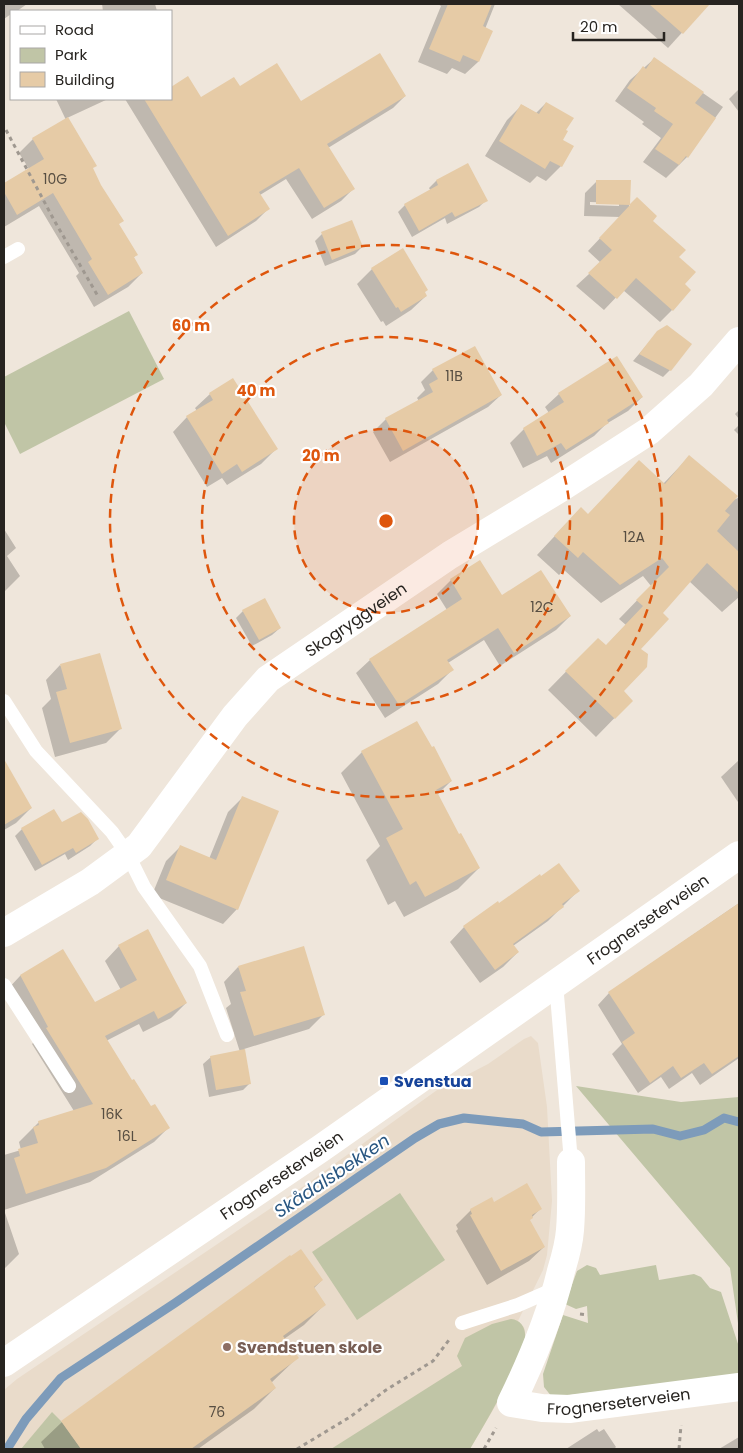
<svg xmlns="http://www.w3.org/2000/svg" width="743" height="1453" viewBox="0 0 743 1453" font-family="Poppins,sans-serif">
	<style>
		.built { fill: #e9dbca }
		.green { fill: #c0c5a6 }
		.shadow { fill: #0003; fill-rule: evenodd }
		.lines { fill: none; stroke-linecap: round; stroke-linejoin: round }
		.stream { stroke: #7d9bba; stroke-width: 9 }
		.building { fill: #e6cba6 }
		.path { stroke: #9f9890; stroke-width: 3; stroke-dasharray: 4 4; stroke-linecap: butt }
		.service { stroke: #fff; stroke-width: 14 }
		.minor { stroke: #fff; stroke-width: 28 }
		.secondary { stroke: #fff; stroke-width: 28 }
		.ring { fill: none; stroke: #de560d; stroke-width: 2.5; stroke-dasharray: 9 6 }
		.transit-dot { fill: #1a4fb4; stroke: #fff; stroke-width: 2 }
		.education-dot { fill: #8d6e63; stroke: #fff; stroke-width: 2 }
		.labels { text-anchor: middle; stroke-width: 4.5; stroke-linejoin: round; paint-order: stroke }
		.number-label { font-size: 14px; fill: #574e42 }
		.street-label { font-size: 16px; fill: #272420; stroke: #fff }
		.transit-label { font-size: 16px; font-weight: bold; fill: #164399; stroke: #fff; text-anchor: start }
		.education-label { font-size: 16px; font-weight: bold; fill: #785e54; stroke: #fff; text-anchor: start }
		.water-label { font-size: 18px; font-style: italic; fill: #285681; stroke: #fff }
		.centre { fill: #de560d; stroke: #fff; stroke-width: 2.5 }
		.ring-label { font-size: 15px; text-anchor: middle; font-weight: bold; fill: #de560d; stroke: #fff; stroke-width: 4.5; stroke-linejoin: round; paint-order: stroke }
	</style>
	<rect width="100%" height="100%" fill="#efe6db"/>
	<!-- built -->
	<path class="built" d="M531,1036L538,1043L547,1107L552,1201L547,1255L543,1270L518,1321L524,1327L525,1332L496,1405L470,1449H4V1390L17,1379L311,1181L444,1085L465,1076L488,1064L524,1039Z"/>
	<!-- green -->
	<g class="green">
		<path d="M129,311L164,379L20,454L4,422V377Z"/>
		<path d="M576,1086L681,1102L739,1097V1330L730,1268Z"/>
		<path d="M400,1193L445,1260L357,1320L312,1252Z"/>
		<path d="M587,1265L596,1268L600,1275L656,1265L659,1280L694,1274L701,1277L710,1288L721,1292L739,1347V1376L552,1397L544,1387L543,1374L563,1315L588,1323L587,1306L576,1309L565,1304L577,1271Z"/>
		<path d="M511,1319C521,1320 526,1328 525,1338C524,1352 516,1366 510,1378C497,1402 484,1426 470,1449H331L462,1366L457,1356L465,1338L492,1324Z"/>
		<path d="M52,1412L61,1421L81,1449H21Z"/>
	</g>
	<!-- shadow -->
	<g class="shadow">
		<path d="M4,4H27L17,11H11V14L4,19Z"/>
		<path d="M102,4H155L157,11H103Z"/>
		<path d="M438,4H495L485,29L491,31L478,62L465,74L452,68L447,74L418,62L441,6Z"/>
		<path d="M618,4H708L668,48Z"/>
		<path d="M654,59L723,107L687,157L666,178L643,162L661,138L642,124L644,122L615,101L630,80Z"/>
		<path d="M171,87L201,99L240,88L301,102L405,96L393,108L328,148L353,189L341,201L312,219L286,179L260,195L268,209L256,221L216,247L125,99H171Z"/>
		<path d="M739,89V112L729,99Z"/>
		<path d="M56,99H108L67,118L118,225L136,255L133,258L142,273L128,287L94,307L76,276L79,273L39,206L4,227V185L29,169L19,153L33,139L66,120Z"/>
		<path d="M546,103L564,130L562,140L572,147L561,166L546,181L537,176L530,183L485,156L507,120L522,105L536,113Z"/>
		<path d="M468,165L486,200L479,207L447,224L445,218L412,237L398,212L405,205L431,191L429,188L436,181Z"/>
		<path d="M597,181L630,182L629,207L651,221L678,257L683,284L672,310L660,322L623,290L604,310L576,286L601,263L588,251L620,217L584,216L585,193ZM590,202L619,203V206L590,205Z"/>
		<path d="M322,234L362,247L355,254L325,266L315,241Z"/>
		<path d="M402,250L426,296L411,310L386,326L383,321L381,322L357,284L372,269Z"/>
		<path d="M658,332L670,370L663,377L633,361Z"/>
		<path d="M433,370L501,395L488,407L390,462L373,432L386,419L419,401L417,398L425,390L421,382Z"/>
		<path d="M210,394L276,449L261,464L227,485L222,478L207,487L173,432L187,417L197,411L195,408Z"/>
		<path d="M559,394L642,397L628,411L606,424L594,436L551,463L547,456L523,468L510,443L524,429L549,413L545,407Z"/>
		<path d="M739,410V419L735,414Z"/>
		<path d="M739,425V435L734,430Z"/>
		<path d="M689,457L695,517L738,498L739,499V597L722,612L689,581L661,613L640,649L622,691L631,701L596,737L548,690L598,639L605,647L626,625L619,619L651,586L643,576L601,603L564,570L559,575L537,555L581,508L588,515L663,484Z"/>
		<path d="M4,529L16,548L7,556L20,576L4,592Z"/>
		<path d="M479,562L501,596L570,616L556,630L500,666L484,640L448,663L452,670L438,684L385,718L356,673L370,660L447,610L437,594L451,580Z"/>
		<path d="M243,611L280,628L272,635L252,646L236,618Z"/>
		<path d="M60,665L120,729L106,743L55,757L42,708L51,699L46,680Z"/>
		<path d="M362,752L451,781L437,795L458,836L479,868L458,889L404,917L395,901L388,905L366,860L380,846L341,773Z"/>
		<path d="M739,760V801L738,802L721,777Z"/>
		<path d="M6,766L31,808L16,823L4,830V768Z"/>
		<path d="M243,797L237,909L223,924L152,895L166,861L180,847L209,859L228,812Z"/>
		<path d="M61,824L97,839L90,846L68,860L65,854L35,871L15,836L22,829Z"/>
		<path d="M578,891L548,921L513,946L518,952L503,967L480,983L450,942L464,927L498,905Z"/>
		<path d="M739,903V938L707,961H716L739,996V1058L700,1085L692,1073L669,1089L661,1077L638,1093L612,1054L622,1044L598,1005L609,993Z"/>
		<path d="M119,946L186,1003L171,1018L143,1032L139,1024L106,1041L132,1082L151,1108L168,1128L154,1142L90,1182L4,1210L19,1254L4,1269V1155L21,1150L19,1142L39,1122L74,1111L32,1044L34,1042L6,991L20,976L63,951L94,1004L121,990L105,961Z"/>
		<path d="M238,967L323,1015L309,1029L244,1049L250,1083L243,1090L209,1097L203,1064L211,1057L240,1052L226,1008L231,1004L224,982Z"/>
		<path d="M494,1203L540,1209L529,1220L544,1247L529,1261L487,1285L456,1231L458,1229L456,1225L471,1210Z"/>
		<path d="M322,1280L313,1289L325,1304L304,1325L284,1339L297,1358L271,1383L275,1388L254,1409L198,1449H45L41,1442L62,1422Z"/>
		<path d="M597,1429L599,1432L604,1429L616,1447L614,1449H566Z"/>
		<path d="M739,1437V1449H719Z"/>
	</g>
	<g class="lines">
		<!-- stream -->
		<path class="stream" d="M7,1449L26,1419L61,1378L175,1303L415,1138L439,1124L464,1118L523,1124L541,1132L653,1129L680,1136L704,1130L724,1118L739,1122"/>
	</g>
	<!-- building -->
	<g class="building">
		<path d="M448,4H492L483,26L493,31L479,62L463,55L460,62L429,49Z"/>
		<path d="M649,4H710L683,34Z"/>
		<path d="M380,53L406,96L327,144L355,189L324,208L299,168L259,192L270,209L228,236L144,99H171V87L188,76L201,97L234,77L240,86L277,63L301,101Z"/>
		<path d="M654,57L704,92L695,103L716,118L688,158L686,156L679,165L655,149L673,124L654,111L656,108L627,88L643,66L646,69Z"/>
		<path d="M546,102L574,118L566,130L568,131L563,140L574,146L562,167L550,161L545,169L499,141L521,104L539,114Z"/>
		<path d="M68,117L97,166L93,168L101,185L124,221L119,224L138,255L134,257L143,273L108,295L88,262L92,259L53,193L17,215L4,192V183L44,159L32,138Z"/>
		<path d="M468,163L488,201L455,217L452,212L419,231L404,204L438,185L436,180Z"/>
		<path d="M596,180H631L630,204L637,197L657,216L653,221L686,250L679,257L696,272L685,284L691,290L673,311L636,278L617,299L588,273L612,250L599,238L630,205L596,204Z"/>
		<path d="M352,220L363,247L332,260L321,232Z"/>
		<path d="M403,248L428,290L425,292L427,296L401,312L398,307L396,308L371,268Z"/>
		<path d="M667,325L692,344L671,371L639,354L657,331Z"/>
		<path d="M475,346L502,395L403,451L385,418L433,392L429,384L438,379L432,369Z"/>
		<path d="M617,356L643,397L607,420L609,423L566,450L561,443L537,456L523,428L564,402L558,393Z"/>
		<path d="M233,378L278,449L242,472L237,464L222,474L186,416L213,400L209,393Z"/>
		<path d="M689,455L738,496L725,511L730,515L717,531L739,552V593L707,563L663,613L669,619L641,649L648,654L647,667L624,691L633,701L615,719L565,671L598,638L606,645L643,606L636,600L669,567L662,558L620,585L583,552L578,558L554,536L581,507L588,514L639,460L665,484Z"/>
		<path d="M480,560L502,595L541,570L571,616L514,653L498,628L447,660L454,670L399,705L369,659L462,599L450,579Z"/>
		<path d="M265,598L281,628L259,640L242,610Z"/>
		<path d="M100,653L122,729L70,743L56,692L67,689L60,664Z"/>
		<path d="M417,721L432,747L434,746L452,781L436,790L459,834L461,833L480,868L425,897L416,881L410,885L386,838L403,829L361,751Z"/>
		<path d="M4,759L32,808L4,825Z"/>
		<path d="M242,796L279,811L238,910L166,880L180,845L216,860Z"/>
		<path d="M54,809L62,822L81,812L88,819L99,839L76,853L73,848L42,865L21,828Z"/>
		<path d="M559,863L580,891L562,904L564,907L513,944L519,952L495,970L463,926L498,901L499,903L540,874L541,876Z"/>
		<path d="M739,903V1056L712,1074L704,1063L681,1078L673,1066L650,1083L622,1042L635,1033L608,992Z"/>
		<path d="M148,929L187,1003L158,1019L154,1011L105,1036L132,1080L134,1079L151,1106L155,1104L170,1128L106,1168L26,1194L14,1158L20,1156L18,1149L38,1143L33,1127L39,1125L38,1121L93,1104L46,1028L48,1027L20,975L63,949L95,1002L137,980L118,945Z"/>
		<path d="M304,946L325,1015L254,1036L240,992L246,991L238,966Z"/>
		<path d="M245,1049L251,1084L216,1090L210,1056Z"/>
		<path d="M527,1183L542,1209L532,1215L533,1218L530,1220L545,1247L501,1271L470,1215L472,1214L470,1209L492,1197L494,1202Z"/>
		<path d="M301,1249L323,1280L314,1287L326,1305L283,1336L299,1358L270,1379L276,1388L191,1449H81L61,1421L290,1255L291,1256Z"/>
	</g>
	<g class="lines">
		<!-- path -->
		<g class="path">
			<path d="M6,130L54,220L99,298"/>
			<path d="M580,1314L588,1315"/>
			<path d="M297,1449L350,1417L386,1390L433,1361L449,1340"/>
			<path d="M484,1449L496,1428"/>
			<path d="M679,1449L681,1425"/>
		</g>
		<!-- service -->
		<g class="service">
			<path d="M4,257L18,249"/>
			<path d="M4,701L36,751L112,832L128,855L144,887L200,966L227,1035"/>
			<path d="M556,983L571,1162"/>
			<path d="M4,985L69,1086"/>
			<path d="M462,1323L518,1305L557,1288"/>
		</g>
		<!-- minor -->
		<g class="minor">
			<path id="s1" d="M4,933L90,882L139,846L235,716L268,679L450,555L559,489L649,431L701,385L739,341"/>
			<path id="s2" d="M571,1162C571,1185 572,1207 570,1230C569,1244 565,1258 561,1271C550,1318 532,1360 511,1403L542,1408L569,1409L739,1387"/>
		</g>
		<!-- secondary -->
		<path class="secondary" id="s3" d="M4,1363L320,1149L739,855"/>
	</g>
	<!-- distance rings -->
	<circle cx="386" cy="521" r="92" fill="#de560d" fill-opacity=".12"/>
	<g class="ring">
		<circle cx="386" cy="521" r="92"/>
		<circle cx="386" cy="521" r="184"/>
		<circle cx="386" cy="521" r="276"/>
	</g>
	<!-- markers -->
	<rect class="transit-dot" x="379" y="1076" width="10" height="10" rx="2.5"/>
	<circle class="education-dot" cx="227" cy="1347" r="5"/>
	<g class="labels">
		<!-- number labels -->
		<g class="number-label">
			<text x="55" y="184">10G</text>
			<text x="454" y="381">11B</text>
			<text x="634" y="542">12A</text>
			<text x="542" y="612">12C</text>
			<text x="112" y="1119">16K</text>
			<text x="127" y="1141">16L</text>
			<text x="217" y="1417">76</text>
		</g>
		<!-- street labels -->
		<g class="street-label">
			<text dy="6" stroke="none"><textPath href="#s1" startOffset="478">Skogryggveien</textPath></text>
			<text dy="6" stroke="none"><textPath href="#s3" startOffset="782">Frognerseterveien</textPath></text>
			<text dy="6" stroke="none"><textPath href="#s3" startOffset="335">Frognerseterveien</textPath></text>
			<text dy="6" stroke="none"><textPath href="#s2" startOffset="360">Frognerseterveien</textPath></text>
		</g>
		<!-- transit labels -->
		<g class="transit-label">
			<text x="394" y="1087">Svenstua</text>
		</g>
		<!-- education labels -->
		<g class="education-label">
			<text x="237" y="1353">Svendstuen skole</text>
		</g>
		<!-- water labels -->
		<g class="water-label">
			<text transform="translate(332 1176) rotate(-34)" y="6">Skådalsbekken</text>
		</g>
	</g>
	<circle cx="386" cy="521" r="8" class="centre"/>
	<g class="ring-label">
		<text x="191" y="331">60 m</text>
		<text x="256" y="396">40 m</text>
		<text x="321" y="461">20 m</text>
	</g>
	<!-- border -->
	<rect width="743" height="1453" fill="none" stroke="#272420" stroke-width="10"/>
	<!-- legend -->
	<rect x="10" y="10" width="162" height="90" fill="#ffffff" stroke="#a9a7a6"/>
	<rect x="20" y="26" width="25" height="8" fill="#ffffff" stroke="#a9a7a6"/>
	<text x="55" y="35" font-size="15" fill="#272420">Road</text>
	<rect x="20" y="48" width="25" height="15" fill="#c0c5a6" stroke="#a9a7a6"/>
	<text x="55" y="60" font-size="15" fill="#272420">Park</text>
	<rect x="20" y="72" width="25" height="15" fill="#e6cba6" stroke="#a9a7a6"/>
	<text x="55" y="85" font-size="15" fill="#272420">Building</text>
	<!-- scale -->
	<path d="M573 32v8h91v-8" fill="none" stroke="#272420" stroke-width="2.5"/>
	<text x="580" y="32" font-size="15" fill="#272420" stroke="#ffffff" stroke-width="4" paint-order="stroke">20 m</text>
</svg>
